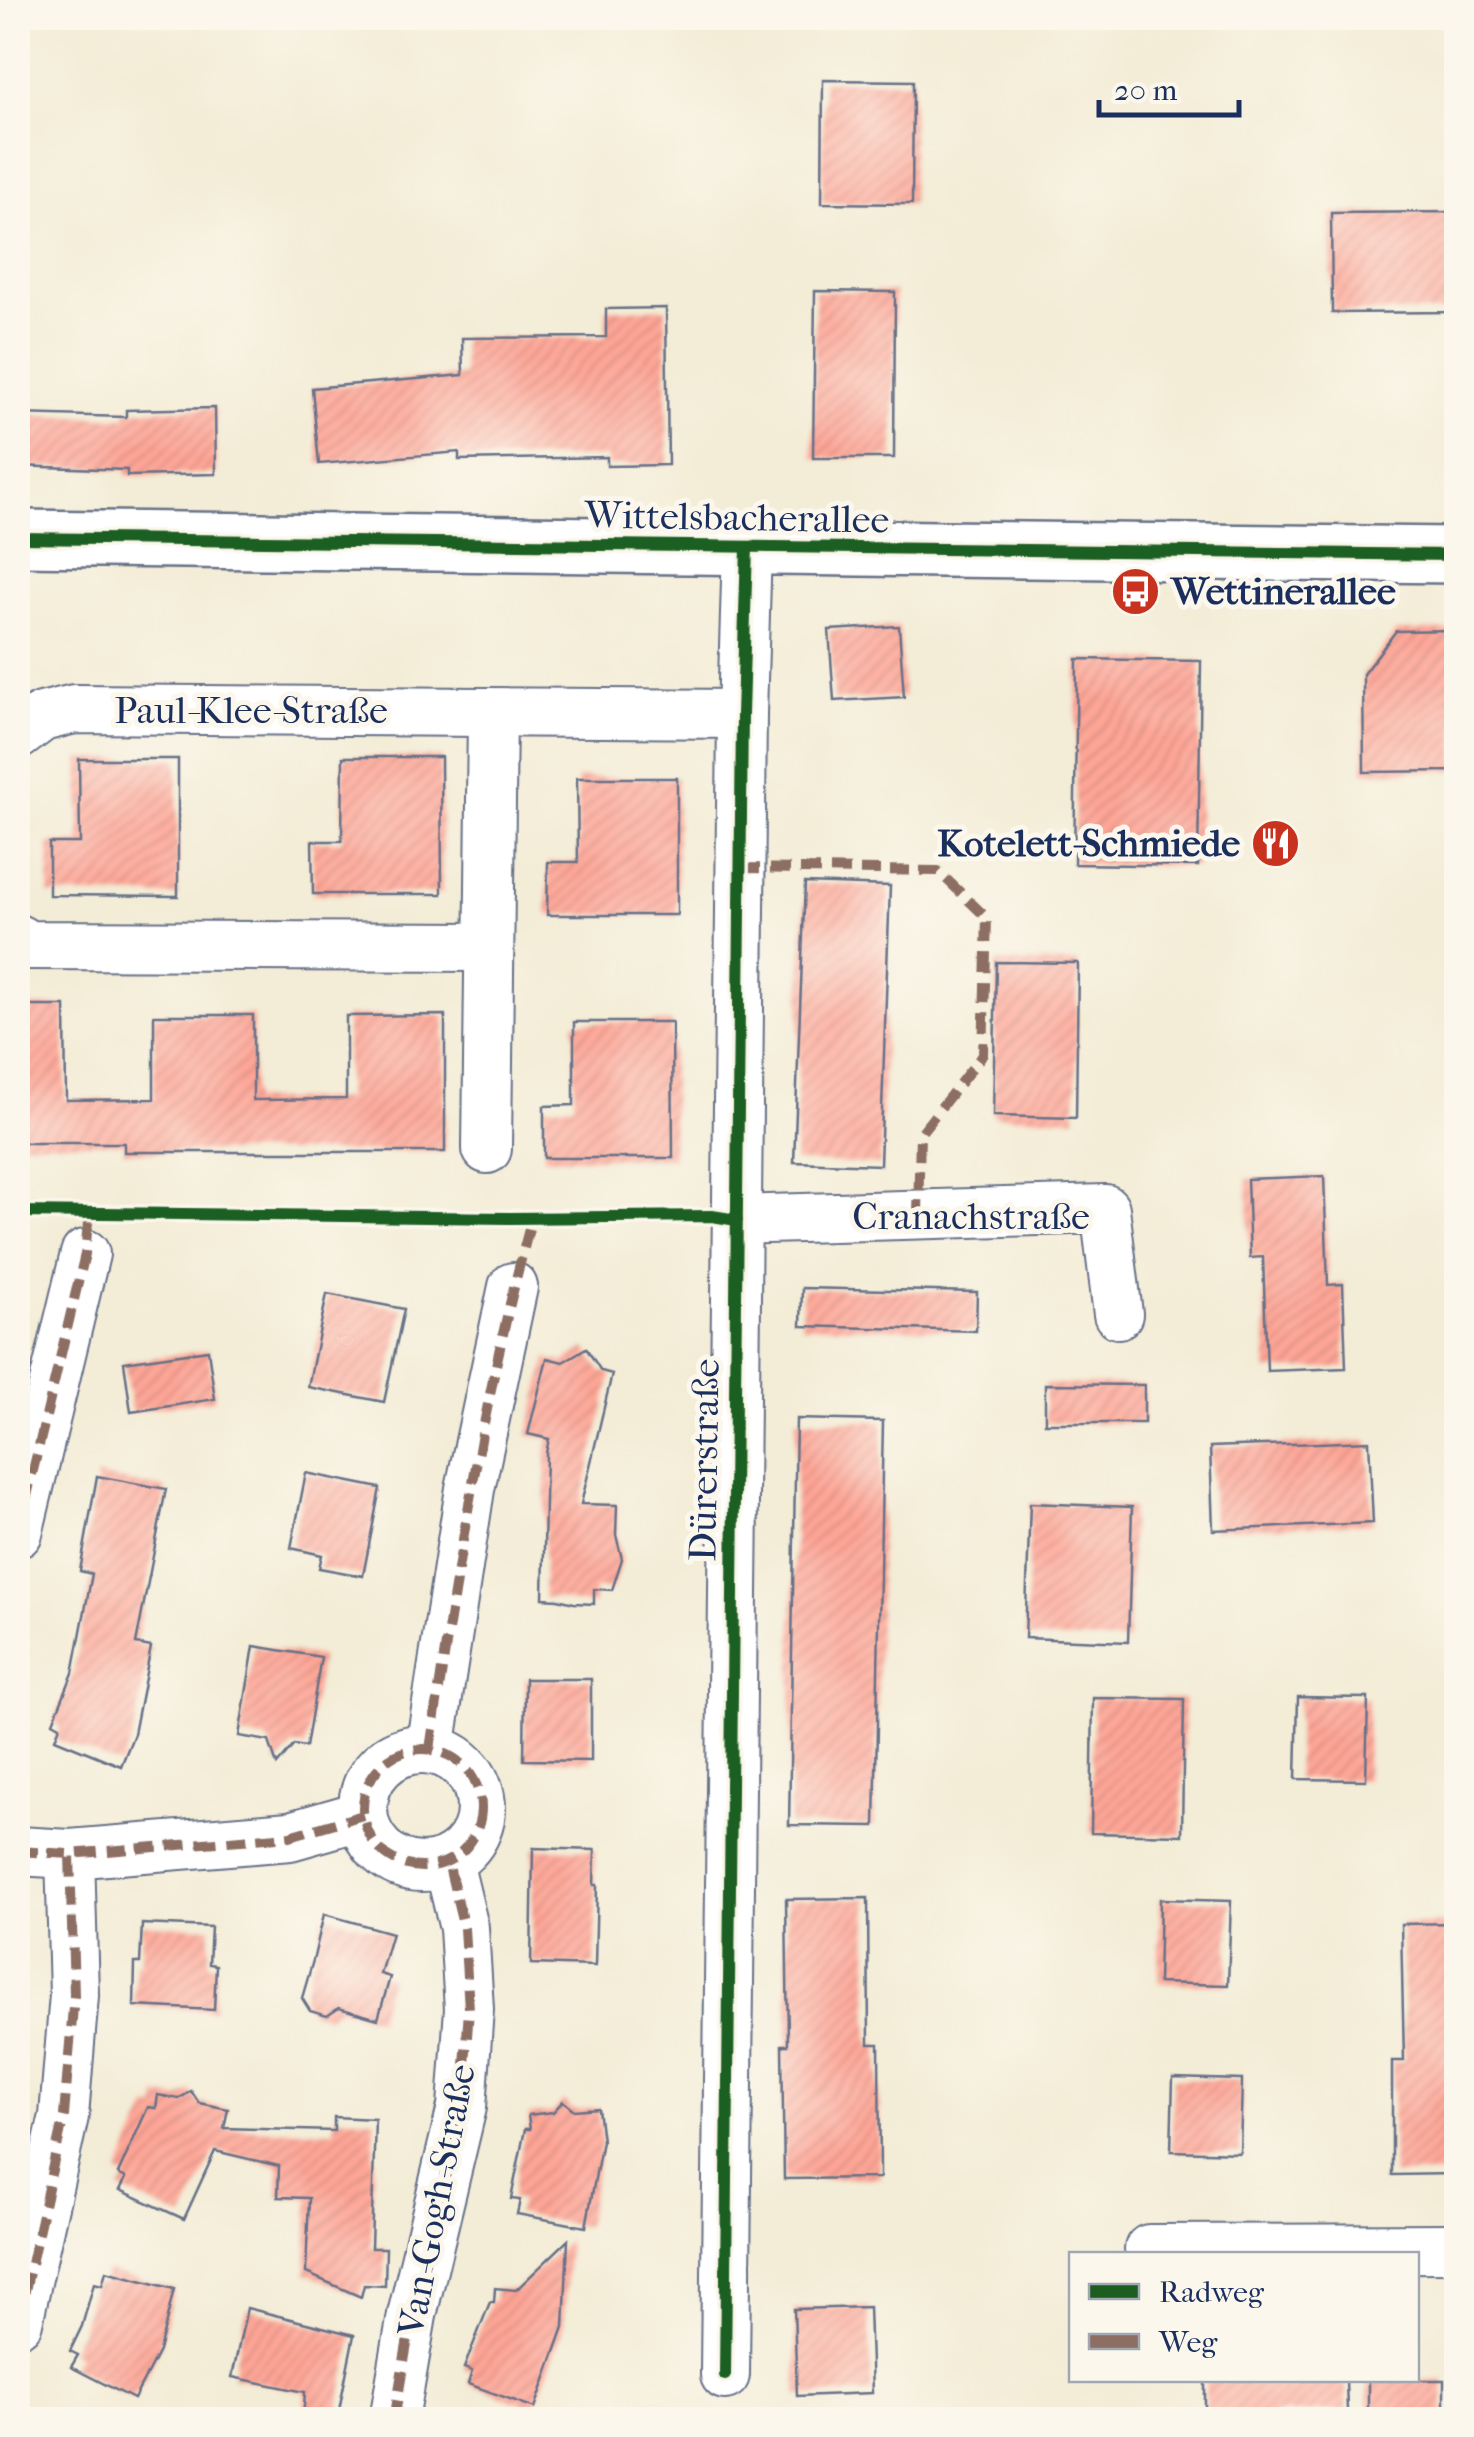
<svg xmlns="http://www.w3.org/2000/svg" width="1474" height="2437" viewBox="0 0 1474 2437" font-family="'IM FELL French Canon',serif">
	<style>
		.building { fill: url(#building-hatch) }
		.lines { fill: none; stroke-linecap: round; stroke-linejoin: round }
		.street-casing { stroke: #677188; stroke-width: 52 }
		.secondary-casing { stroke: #677188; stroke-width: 60 }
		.street { stroke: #fff; stroke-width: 48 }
		.secondary { stroke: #fff; stroke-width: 55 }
		.quiet { stroke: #8d6e63; stroke-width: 10; stroke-dasharray: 20 10; stroke-linecap: butt }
		.cycleway-casing { stroke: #fbf7ec; stroke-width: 19 }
		.cycleway { stroke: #1b5e20; stroke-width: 12 }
		.labels { text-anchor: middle; stroke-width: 10; stroke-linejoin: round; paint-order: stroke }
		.street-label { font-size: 38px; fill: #1b2f5e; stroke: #fbf7ec }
		.poi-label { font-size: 38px; font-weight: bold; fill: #1b2f5e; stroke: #fbf7ec; text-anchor: start }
	</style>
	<defs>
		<pattern id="building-hatch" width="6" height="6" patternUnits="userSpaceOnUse" patternTransform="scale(2.5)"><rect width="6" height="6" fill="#fea696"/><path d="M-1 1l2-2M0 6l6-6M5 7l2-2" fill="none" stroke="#d98f84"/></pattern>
	</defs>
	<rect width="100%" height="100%" fill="#fbf7ec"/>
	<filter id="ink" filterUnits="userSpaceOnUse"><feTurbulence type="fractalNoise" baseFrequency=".01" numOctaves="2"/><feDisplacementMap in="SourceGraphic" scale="20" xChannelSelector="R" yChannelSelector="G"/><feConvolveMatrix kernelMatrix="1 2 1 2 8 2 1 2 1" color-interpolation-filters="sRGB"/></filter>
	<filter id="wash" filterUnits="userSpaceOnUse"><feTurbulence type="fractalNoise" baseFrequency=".0048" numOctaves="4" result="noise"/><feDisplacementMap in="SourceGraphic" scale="40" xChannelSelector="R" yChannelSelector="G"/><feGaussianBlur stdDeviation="2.25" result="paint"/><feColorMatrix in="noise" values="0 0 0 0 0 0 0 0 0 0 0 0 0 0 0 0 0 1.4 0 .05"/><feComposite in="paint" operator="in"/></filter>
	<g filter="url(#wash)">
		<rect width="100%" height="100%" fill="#f3ecd6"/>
		<g id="blocks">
			<!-- building -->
			<g class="building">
				<path d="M823,80L913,81L912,204L822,203Z"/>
				<path d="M1456,212V312L1332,313L1331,213Z"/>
				<path d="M815,291L895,292L894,458H813Z"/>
				<path d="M666,308L668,465L607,466V457L459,460V452L319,464L312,388L463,375L462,338L606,337V309Z"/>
				<path d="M215,408L216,474L127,476V470L18,466V414L126,417V410Z"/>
				<path d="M899,626L904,697L834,701L829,630Z"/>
				<path d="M1456,630V771L1364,772L1363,674L1396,631Z"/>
				<path d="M1077,659L1201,661L1198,866L1074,864Z"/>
				<path d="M343,757H441L442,894H313L312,841H342Z"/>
				<path d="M79,759H178V896L49,895V843H80Z"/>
				<path d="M577,778H677V915H547L548,862H578Z"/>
				<path d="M805,883L890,886L880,1165L794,1162Z"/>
				<path d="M996,962L1078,963L1076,1118L993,1116Z"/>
				<path d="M18,1006H65L66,1100L154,1099V1015H253V1100L346,1099V1016L445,1015V1152H124V1143H18Z"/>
				<path d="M574,1022H672L673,1158H544V1106L574,1105Z"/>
				<path d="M1324,1176L1328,1285L1343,1284L1346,1368L1267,1371L1263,1257L1250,1258L1247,1179Z"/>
				<path d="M802,1288L977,1292L976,1331L801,1326Z"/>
				<path d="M327,1294L404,1309L384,1402L308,1387Z"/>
				<path d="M586,1348L601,1371L612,1374L581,1504L617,1505L616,1535L622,1559L612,1590L594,1589V1604L574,1603L558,1599L543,1598L546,1453L549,1439L528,1434L547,1358L563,1362Z"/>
				<path d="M208,1350L215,1399L131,1412L124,1362Z"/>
				<path d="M1045,1384L1144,1385V1423H1045Z"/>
				<path d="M796,1419L883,1421L875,1826L789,1825Z"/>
				<path d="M1369,1441L1373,1523L1213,1530L1210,1447Z"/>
				<path d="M306,1473L380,1488L363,1576L319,1568L322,1555L291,1548Z"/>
				<path d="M97,1476L166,1489L136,1644L151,1647L134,1734L121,1766L55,1739L60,1726L53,1722L73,1673L92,1574L80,1571Z"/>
				<path d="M1030,1503L1132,1507L1128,1642L1025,1638Z"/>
				<path d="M254,1646L321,1657L306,1747L294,1745L277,1765L269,1741L239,1736Z"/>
				<path d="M525,1679H591V1761L524,1760Z"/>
				<path d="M1298,1697L1368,1698L1366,1780L1296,1779Z"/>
				<path d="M1093,1698L1184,1699L1182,1835L1091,1833Z"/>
				<path d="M533,1848L595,1850L594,1885H597L595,1966L531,1964Z"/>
				<path d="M868,1898L869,2044H879L880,2178L784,2179L782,2045H788L786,1899Z"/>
				<path d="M1160,1899L1231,1901L1228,1985L1158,1983Z"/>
				<path d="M324,1914L392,1933L380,1974L390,1977L378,2019L339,2008L327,2016L310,2011L302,1998L314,1957Z"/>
				<path d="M1456,1923V2004H1453L1454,2174L1392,2175V2061H1404L1401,1924Z"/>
				<path d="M142,1924L211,1927L209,1964L216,1965L214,2010L134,2006L135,1963H140Z"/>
				<path d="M1173,2078L1242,2080L1240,2153L1171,2151Z"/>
				<path d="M191,2091L199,2103L228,2109L224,2128L334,2131V2117L375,2119L371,2248H386L385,2286L364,2285L361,2297L306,2273L309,2198L278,2197L279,2166L215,2151L184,2219L120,2190L126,2178L118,2174L148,2107L156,2108L158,2095L179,2099Z"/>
				<path d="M563,2101L574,2110L598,2108L602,2141L586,2227L517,2214L520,2200L511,2199L525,2129H530L528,2115L553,2112Z"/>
				<path d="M568,2240L564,2327L535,2408L468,2384L472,2371L464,2368L490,2302H494L495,2288L516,2290Z"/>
				<path d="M106,2271L174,2289L159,2351L134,2399L71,2367L78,2355L70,2351L82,2326L94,2283L102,2285Z"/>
				<path d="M869,2307L872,2393L797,2396L794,2309Z"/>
				<path d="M247,2308L354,2335L337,2420H303L305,2392L232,2377Z"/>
				<path d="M1205,2380H1346L1347,2411L1274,2414V2420H1205Z"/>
				<rect x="1368" y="2380" width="76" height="40"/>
			</g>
		</g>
	</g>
	<g filter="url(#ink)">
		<use href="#blocks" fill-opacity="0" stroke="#677188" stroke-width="2.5"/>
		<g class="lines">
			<defs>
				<g id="street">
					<path d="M18,735L42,717L74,709L742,714"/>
					<path d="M18,939L28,945L488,947"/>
					<path d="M487,1149L492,714"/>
					<path d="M737,1220L1105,1209L1118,1314"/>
					<path d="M18,1533L85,1254"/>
					<path d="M430,1749L470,1489L513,1287"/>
					<circle cx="422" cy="1808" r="59"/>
					<path d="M18,1851L70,1854L290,1836L363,1815"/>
					<path d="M1149,2249L1456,2248"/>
					<path d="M18,2322L64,2116L74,1995L70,1854"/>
					<path d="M725,2375L742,714L747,547"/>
					<path d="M394,2420L412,2315L462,2107L469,2009L464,1928L448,1862"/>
				</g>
				<path id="secondary" d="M18,538L1456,555"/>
			</defs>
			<!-- street casing -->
			<use href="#street" class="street-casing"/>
			<!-- secondary casing -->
			<use href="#secondary" class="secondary-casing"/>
			<!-- street -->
			<use href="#street" class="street"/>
			<!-- secondary -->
			<use href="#secondary" class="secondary"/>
			<!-- quiet -->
			<g class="quiet">
				<path d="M740,868L938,871L987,918L983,1054L920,1134L918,1214"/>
				<path d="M18,1533L85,1254L89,1212"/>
				<path d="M430,1749C457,1570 484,1392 532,1218"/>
				<circle cx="422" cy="1808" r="59"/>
				<path d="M18,1851L70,1854L290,1836L363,1815"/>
				<path d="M18,2322L64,2116L74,1995L70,1854"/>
				<path d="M394,2420L412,2315L462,2107L469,2009L464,1928L448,1862"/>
			</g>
			<defs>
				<g id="cycleway">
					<path d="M18,538L1456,555"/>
					<path d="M18,1212L509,1218L712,1216L737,1220"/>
					<path d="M725,2375L742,714L747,547"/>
				</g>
			</defs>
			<!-- cycleway casing -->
			<use href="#cycleway" class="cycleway-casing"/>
			<!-- cycleway -->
			<use href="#cycleway" class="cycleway"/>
		</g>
	</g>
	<!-- icons -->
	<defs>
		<symbol id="bus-disc" viewBox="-11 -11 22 22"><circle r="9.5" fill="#c8321e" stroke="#fbf7ec"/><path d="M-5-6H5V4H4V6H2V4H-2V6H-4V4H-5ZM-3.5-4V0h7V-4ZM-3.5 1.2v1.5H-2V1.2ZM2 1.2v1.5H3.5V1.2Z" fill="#fff"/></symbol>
		<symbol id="restaurant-disc" viewBox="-11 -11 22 22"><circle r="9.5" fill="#c8321e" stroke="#fbf7ec"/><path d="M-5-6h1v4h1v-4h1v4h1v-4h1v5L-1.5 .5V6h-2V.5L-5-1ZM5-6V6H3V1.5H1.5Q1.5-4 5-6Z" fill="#fff"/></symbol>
	</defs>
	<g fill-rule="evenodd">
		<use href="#bus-disc" x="1108" y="564" width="55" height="55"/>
		<use href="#restaurant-disc" x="1248" y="816" width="55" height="55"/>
	</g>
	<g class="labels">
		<!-- street labels -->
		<g class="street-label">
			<text transform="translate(737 517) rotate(1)" y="13">Wittelsbacherallee</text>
			<text x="251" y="723">Paul-Klee-Straße</text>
			<text x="971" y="1229">Cranachstraße</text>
			<text transform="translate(704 1460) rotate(-89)" y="13">Dürerstraße</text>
			<text transform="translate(436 2200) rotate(-79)" y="13">Van-Gogh-Straße</text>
		</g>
		<!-- poi labels -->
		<g class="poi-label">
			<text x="1171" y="604">Wettinerallee</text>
			<text x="1240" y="856" text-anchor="end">Kotelett-Schmiede</text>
		</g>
	</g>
	<!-- margin -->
	<rect width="1474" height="2437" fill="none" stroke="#fbf7ec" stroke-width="60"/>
	<!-- legend -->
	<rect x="1069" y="2252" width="350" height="130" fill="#fbf7ec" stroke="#a1a7b3" stroke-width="2.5"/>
	<rect x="1089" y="2284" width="50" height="15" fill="#1b5e20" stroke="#a1a7b3" stroke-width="2.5"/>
	<text x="1159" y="2302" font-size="30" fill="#1b2f5e">Radweg</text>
	<rect x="1089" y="2334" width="50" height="15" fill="#8d6e63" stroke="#a1a7b3" stroke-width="2.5"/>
	<text x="1159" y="2352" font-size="30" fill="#1b2f5e">Weg</text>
	<!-- scale -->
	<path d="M1099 100v15h140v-15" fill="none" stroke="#1b2f5e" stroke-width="5"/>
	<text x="1114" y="100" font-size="30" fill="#1b2f5e" stroke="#fbf7ec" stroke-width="8" paint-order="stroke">20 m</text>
</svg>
